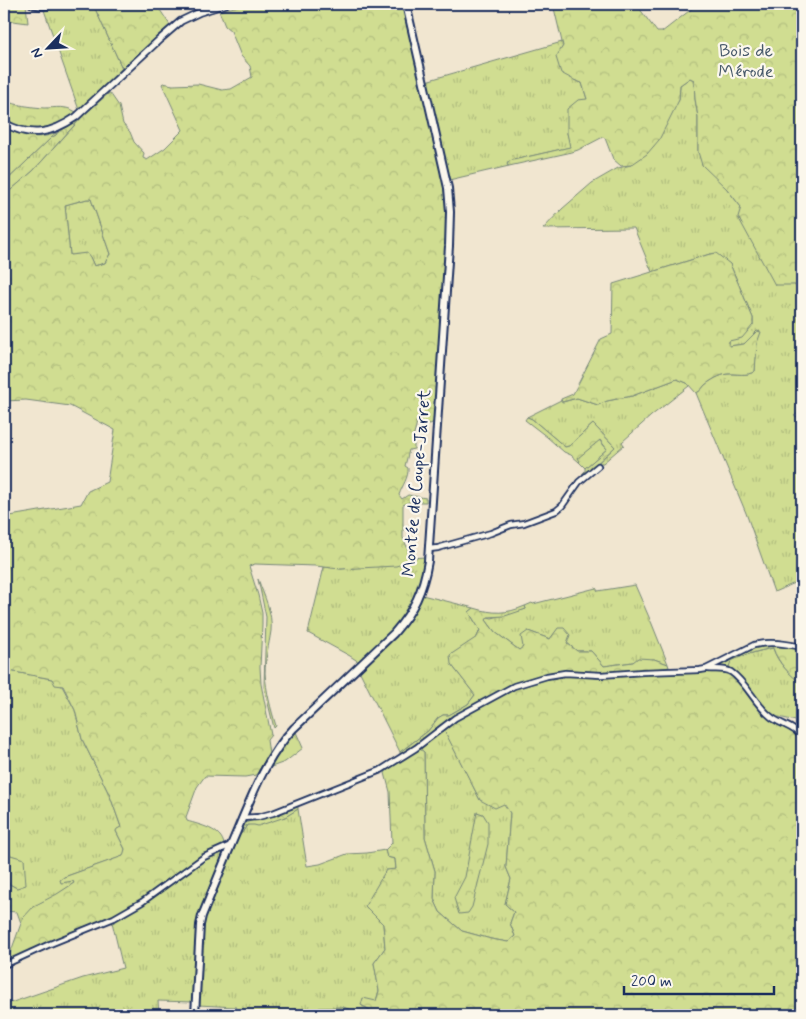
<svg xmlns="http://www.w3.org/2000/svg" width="806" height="1019" viewBox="0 0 806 1019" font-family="Mynerve,sans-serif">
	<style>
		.grass { fill: url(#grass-tufts); stroke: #768678 }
		.forest { fill: url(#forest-crowns); stroke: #768678; fill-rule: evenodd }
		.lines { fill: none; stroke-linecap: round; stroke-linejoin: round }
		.minor-casing { stroke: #1b2f5e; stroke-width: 8 }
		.tertiary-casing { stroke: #1b2f5e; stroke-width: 9 }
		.secondary-casing { stroke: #1b2f5e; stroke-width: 10 }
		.minor { stroke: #fbf7ec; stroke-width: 4.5 }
		.tertiary { stroke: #fbf7ec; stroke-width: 5.5 }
		.secondary { stroke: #fbf7ec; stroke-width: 6 }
		.labels { text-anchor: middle; stroke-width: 4.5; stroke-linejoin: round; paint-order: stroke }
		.park-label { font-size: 18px; fill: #485a6b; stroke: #fbf7ec }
		.street-label { font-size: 18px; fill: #1b2f5e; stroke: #fbf7ec }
	</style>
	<defs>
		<pattern id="grass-tufts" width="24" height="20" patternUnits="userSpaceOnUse" patternTransform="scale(1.25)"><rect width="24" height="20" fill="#d0dd91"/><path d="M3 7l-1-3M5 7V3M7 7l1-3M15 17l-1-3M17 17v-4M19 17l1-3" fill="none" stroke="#b2be7f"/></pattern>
		<pattern id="forest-crowns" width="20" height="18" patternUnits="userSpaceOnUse" patternTransform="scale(1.25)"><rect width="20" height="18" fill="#d0dd91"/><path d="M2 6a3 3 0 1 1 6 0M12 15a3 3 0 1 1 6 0" fill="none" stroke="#b2be7f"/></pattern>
	</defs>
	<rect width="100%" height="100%" fill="#f1e6d0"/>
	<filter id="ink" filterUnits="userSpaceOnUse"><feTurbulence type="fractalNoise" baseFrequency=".02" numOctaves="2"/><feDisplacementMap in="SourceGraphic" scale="10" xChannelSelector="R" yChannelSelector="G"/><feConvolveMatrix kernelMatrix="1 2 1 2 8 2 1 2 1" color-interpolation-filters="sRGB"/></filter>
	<g filter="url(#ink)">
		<!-- grass -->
		<g class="grass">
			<path d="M66,4H93L122,68L79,110L44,10Z"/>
			<path d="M562,42L563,46L557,57L574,80L582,83L587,99L567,133L571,147L509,161L507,164L509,166L449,180L426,81Z"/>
			<path d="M690,78L694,80L695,99L698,117V152L741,207L802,295V410L794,416L802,417V580L774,592L746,513L696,393C701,391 702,388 705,385C711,380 720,375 727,374C736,373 747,377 755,371L757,332L744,344L729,346V341L753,325V318L730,264L710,254L652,272L634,228L543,229L562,209L592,183L618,168L631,165L679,100L680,85Z"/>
			<path d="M79,120L33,171L4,196V183L52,137L56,135L57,133Z"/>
			<path d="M87,199H91L110,254L105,263L94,266L90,257L70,255L65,205Z"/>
			<path d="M677,379L687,383L689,386L651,416L622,442L624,445L603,463H598L615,447L593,424L569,446L565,447L532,419L527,417L561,400L563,402L577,398L598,405L607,401L632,396Z"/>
			<path d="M599,440L607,449L585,468L579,462V461L577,458Z"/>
			<path d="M426,557C422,581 415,606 398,624C386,637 372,650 359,662L350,656L308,633L324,567L341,569L408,562V558Z"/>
			<path d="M258,579C264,596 273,613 271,631C269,645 265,659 265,673C266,691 271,709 276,726L274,728L264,687L266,617Z"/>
			<path d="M635,585L652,624L668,664L654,659L604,666L591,651H577L567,643L558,629L550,639L528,631L523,648L519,650L495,632L486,620L488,617L492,618L526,609L525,606L532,603L533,604L596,588L598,591Z"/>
			<path d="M422,595L474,608L469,612L480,630L477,637L451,664L475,695L468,704L449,715H443L438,718L428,731L400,752L359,670C380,649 414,625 422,595Z"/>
			<path d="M773,648C777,663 791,675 802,684V724L800,722L779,717L776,718L770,715L738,675L733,671L727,668L729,667L730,661C744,655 758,651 773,648Z"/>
			<path d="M4,670L52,679L62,686L75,710L82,739L110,796L121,827L116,831L125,849L124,856L64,877L73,881L74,883L23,918L21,923L17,912L4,911V881L17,888L24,860L4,853Z"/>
			<path d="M444,729L480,800L504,803L510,813L506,867L511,879L505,904L514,912L510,923L515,936L508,942L491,939L462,931L440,912L434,899L435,871L425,837L424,752L420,749Z"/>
			<path d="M298,809L307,866L320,864L347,854L367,853L385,850L387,857L395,859L396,870L383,924L385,948L374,963L379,991L376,1001L361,1005L374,1013L373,1015H363L343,1007L319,1008L316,1015H237L236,1007L198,1005L201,937L204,919L239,833H242L247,825L285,817Z"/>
			<path d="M220,852L223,853V857L206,898L199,922L193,1002L158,1001L159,1015H4V1000L7,1004L83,978L123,968L112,922C131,912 149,902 165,889C183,876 200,861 220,852Z"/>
		</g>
		<!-- forest -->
		<g class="forest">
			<path d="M4,4H26L28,23L13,21L4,24Z"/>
			<path d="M93,4H156L170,25L122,68Z"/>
			<path d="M246,4H403L443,182L446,204L447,221L434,422L430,424L417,421L415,431L412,441L414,442V449L409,450L405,466L408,468C409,477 402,486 399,495L402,499L408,495L426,498V502H409L403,505V538L408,549V562L396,566L341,569L316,566L255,564L249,566L258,595L262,613V625L260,667L261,684L271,735L267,740L269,754L256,775L245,777L205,776L197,787L186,817L187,821C200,825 222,829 224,845L202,856L143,899L125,910L110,917L86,926L52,940L11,959L10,954L23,918L34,906L57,894L74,883L73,881L61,883L60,880L64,877L123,856L125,849L116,831L117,829L121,827L110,796L82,739L75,710L63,686L55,685L52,679L4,670V517L81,504L88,491L107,482L115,430L70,406L26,400L4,401V196L33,171L84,115L109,93H110L119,106L123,124L130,132L134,142L144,153L143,158L147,160L165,148L183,130L162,84L163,83L173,85L198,84L222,90L231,89L252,77L250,66L241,56L231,31L225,26L219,11ZM87,199H91L110,254L105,263L94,266L90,257L87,253L70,255L65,205Z"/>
			<path d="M553,4H636L657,32H662L698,4H802V295L795,285H775L738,217L741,207L727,189L702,165L698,152V117L695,99L694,80L690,78L680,85L679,100L659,140L647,154L631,165L621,166L613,159L605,138L603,137L578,150L572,152L509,166L507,165L509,161L570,147L567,133V109L578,100L587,99L582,83L574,80L561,73L556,57L563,46Z"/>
			<path d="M4,101C16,105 31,107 44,108C56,108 65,105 76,112C55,132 29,132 4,120Z"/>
			<path d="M4,127C21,137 37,140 57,133L56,135L52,137L4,183Z"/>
			<path d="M716,253L730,264L753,318V325L742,338L729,341V346L744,344L757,331L761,332L757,343L755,371C747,377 736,373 727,374C720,375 711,380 705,385C702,388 701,391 696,393L687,383L677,379L632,396L607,401L598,405L577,398L562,402L561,399L573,394L575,390L601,339L612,334L613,284L710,254Z"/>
			<path d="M527,417L532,419L565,447L569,446L593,424L615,447L585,474H582L585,471V468L607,449L600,440L578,458L580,461L579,462L571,455L564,452L547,437L525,420Z"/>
			<path d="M525,606L526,609L505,616L488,617L486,620L495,632L519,650L523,647L521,636L528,631L550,639L558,628H564L570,635L567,643L577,651H591L604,666L633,662L638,658L654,659L668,664L669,667L665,668L614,673L567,671L547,675L614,677L649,674L718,671L727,672L733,675L769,719L792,729L802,739V1015H373L374,1012L361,1005L363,998L376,1001L379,991L374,963L385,948L383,924L365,906L386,870L396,869L395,859L387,857L385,850L392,843L390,792L385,773L388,769L420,749L424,752L425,837L435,871L434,899L440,912L462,931L491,939L508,942L515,936L510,923L514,912L505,904L511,879L506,867L510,813L504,804L495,808L480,800L441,724L410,750L400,755V752L428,731L438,718L443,715H449L468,704L475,695L451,664L450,655L477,637L480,630L469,612L474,608C494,614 506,614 525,606Z"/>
			<path d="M775,644L802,648V684C790,675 778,663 773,648C757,651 744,655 731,661L729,667L719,668L717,665L754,647Z"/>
			<path d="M296,732L303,748L285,762L271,767L277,754L285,744V740Z"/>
			<path d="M298,806V809L285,817L258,826L254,825H247L242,833H239L244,824L248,822Z"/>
			<path d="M477,812L483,814L488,822V844L472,907L468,913L459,914L454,898L465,877Z"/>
			<path d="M4,853L24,859L26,885L17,888L4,881Z"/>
			<path d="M343,1007L363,1015H316L319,1008Z"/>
		</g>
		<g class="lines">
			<defs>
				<g id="minor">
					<path d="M31,4C40,8 48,7 57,4"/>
					<path d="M429,549L438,548L491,533L511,525L524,523L556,511L562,506L579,482L598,466"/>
					<path d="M708,669C716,670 724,668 731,672C746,682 755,704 770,716C780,725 794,726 802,737"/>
					<path d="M242,818L258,817L273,813L381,770L416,748L455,718L514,686L547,676L565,673L601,675L643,672L700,670L706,669L754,645C771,641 786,644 802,647"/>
					<path d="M4,965L50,944L114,918L142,902L204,857L231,845"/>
				</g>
				<path id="tertiary" d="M4,123C30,138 51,134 76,117L159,40L181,21L200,12L226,4"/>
				<path id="secondary" d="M195,1015L200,925L202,916C214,887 225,859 237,831C252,795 267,756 294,728L394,633C414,610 423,591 428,561L449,246L450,212L448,188L406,4"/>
			</defs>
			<!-- minor casing -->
			<use href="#minor" class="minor-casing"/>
			<!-- tertiary casing -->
			<use href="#tertiary" class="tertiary-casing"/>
			<!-- secondary casing -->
			<use href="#secondary" class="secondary-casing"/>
			<!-- minor -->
			<use href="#minor" class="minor"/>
			<!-- tertiary -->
			<use href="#tertiary" class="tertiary"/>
			<!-- secondary -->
			<use href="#secondary" class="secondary"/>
		</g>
	</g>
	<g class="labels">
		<!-- park labels -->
		<g class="park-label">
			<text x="746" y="56">Bois de<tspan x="746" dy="21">Mérode</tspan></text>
		</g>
		<!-- street labels -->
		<g class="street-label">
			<text transform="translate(416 483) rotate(-85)" y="6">Montée de Coupe-Jarret</text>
		</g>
	</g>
	<!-- margin -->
	<rect width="806" height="1019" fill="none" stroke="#fbf7ec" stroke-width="20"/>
	<rect x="10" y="10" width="786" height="999" fill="none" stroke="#1b2f5e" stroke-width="2" filter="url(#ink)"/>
	<!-- north arrow -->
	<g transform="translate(48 48) rotate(245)" stroke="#fbf7ec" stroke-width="4" paint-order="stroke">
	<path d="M0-4L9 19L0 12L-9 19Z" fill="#1b2f5e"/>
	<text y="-8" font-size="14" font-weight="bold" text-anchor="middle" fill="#1b2f5e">N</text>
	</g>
	<!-- scale -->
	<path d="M624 986v8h150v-8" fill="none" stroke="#1b2f5e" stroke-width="2.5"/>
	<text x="631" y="986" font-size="15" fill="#1b2f5e" stroke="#fbf7ec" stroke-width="4" paint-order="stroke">200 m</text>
</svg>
